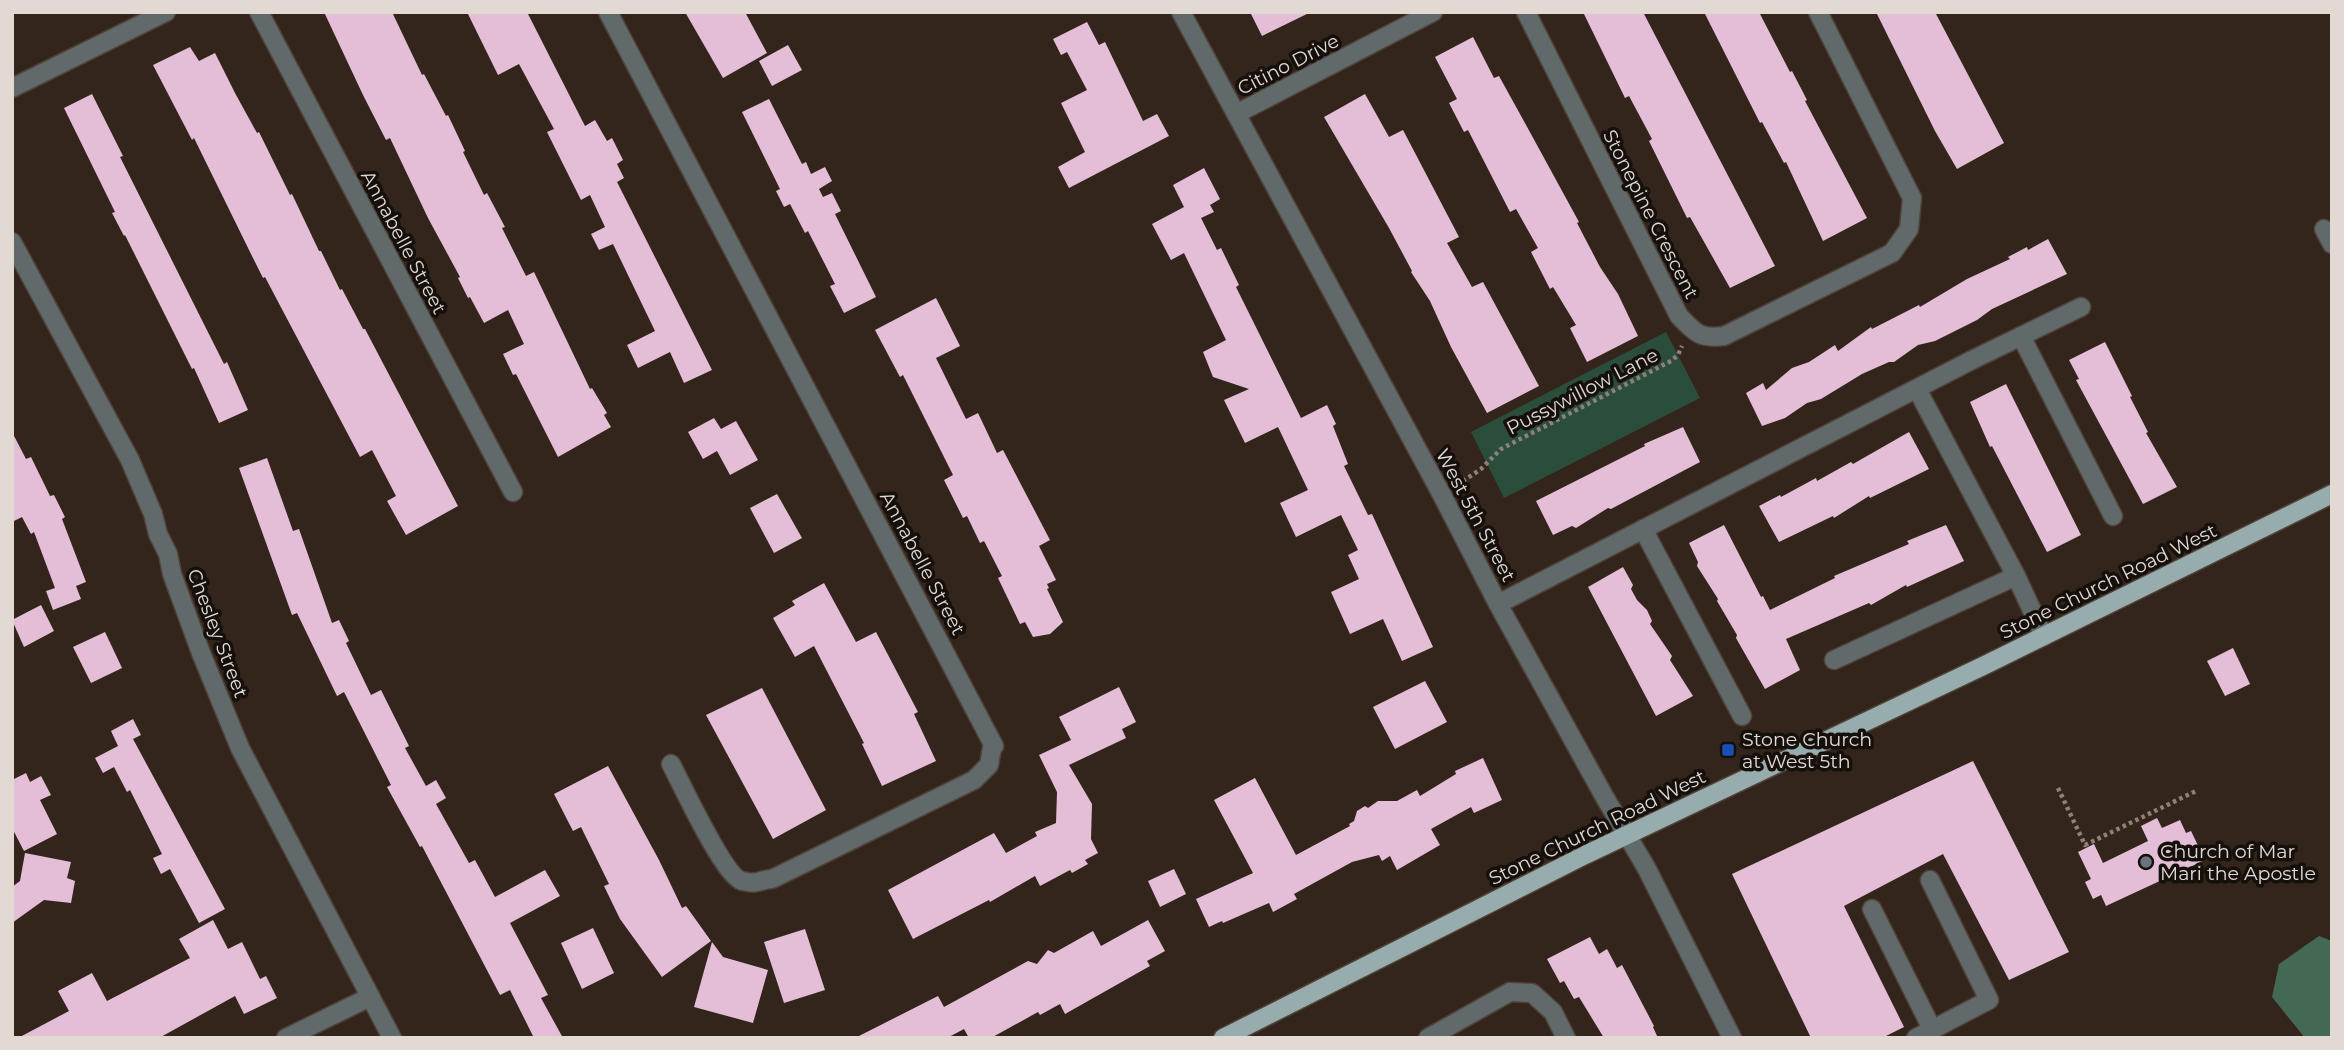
<svg xmlns="http://www.w3.org/2000/svg" width="2344" height="1050" viewBox="0 0 2344 1050" font-family="Montserrat,sans-serif">
	<style>
		.green { fill: #2b4e3c }
		.forest { fill: #436955 }
		.building { fill: #e4bed7 }
		.lines { fill: none; stroke-linecap: round; stroke-linejoin: round }
		.minor-casing { stroke: #504239; stroke-width: 21 }
		.major-casing { stroke: #504239; stroke-width: 21 }
		.path { stroke: #8d8179; stroke-width: 4.5; stroke-dasharray: 3.5 3.5; stroke-linecap: butt }
		.minor { stroke: #606a6a; stroke-width: 18 }
		.major { stroke: #97acac; stroke-width: 18 }
		.transit-dot { fill: #1a4fb4; stroke: #16100c; stroke-width: 2.5 }
		.worship-dot { fill: #6b7280; stroke: #16100c; stroke-width: 2.5 }
		.labels { text-anchor: middle; stroke-width: 7; stroke-linejoin: round; paint-order: stroke }
		.street-label { font-size: 19px; fill: #e3d9d3; stroke: #16100c }
		.poi-label { font-size: 19px; fill: #e3d9d3; stroke: #16100c; text-anchor: start }
	</style>
	<rect width="100%" height="100%" fill="#34251c"/>
	<!-- green -->
	<path class="green" d="M1666,332L1700,398L1504,498L1471,432Z"/>
	<!-- forest -->
	<path class="forest" d="M2319,936L2332,941V1038H2305L2272,997L2279,964Z"/>
	<!-- building -->
	<g class="building">
		<path d="M324,12H392L422,75L424,74L446,116L448,115L465,151L463,152L484,195L487,193L505,227L502,228L526,276L534,272L590,389L592,388L607,413L604,415L611,427L558,457L516,374L513,375L503,354L524,344L508,310L484,323L470,297L468,298L458,278L460,277L428,218L390,138L386,140L363,95Z"/>
		<path d="M467,12H527L585,126L595,120L607,141L612,138L623,160L617,164L624,178L617,182L712,370L684,383L670,352L638,368L627,345L655,331L613,244L599,250L591,234L605,227L590,195L581,200L547,132L554,129L519,64L498,75Z"/>
		<path d="M685,12H745L767,53L723,78Z"/>
		<path d="M1250,12H1311L1262,36Z"/>
		<path d="M1583,12H1643L1775,266L1730,288L1690,217L1687,218L1649,141L1652,139L1629,96L1625,98Z"/>
		<path d="M1704,12H1759L1790,72L1792,71L1807,100L1805,101L1867,218L1823,241L1786,162L1784,163L1762,122L1760,123Z"/>
		<path d="M1876,12H1935L2004,143L1957,169L1935,131Z"/>
		<path d="M1087,22L1099,45L1105,42L1143,121L1157,114L1169,136L1069,188L1058,167L1085,152L1061,103L1087,90L1067,52L1061,55L1053,39Z"/>
		<path d="M1473,37L1494,78L1499,76L1520,114L1579,222L1577,223L1600,267L1618,294L1638,336L1587,362L1570,328L1576,325L1553,287L1550,289L1531,252L1538,248L1516,209L1510,212L1468,130L1464,132L1449,103L1457,99L1435,57Z"/>
		<path d="M788,45L802,70L772,86L759,61Z"/>
		<path d="M190,47L199,61L215,53L235,93L257,133L259,132L290,195L292,194L319,251H321L340,290L342,289L363,329H365L458,506L406,535L387,501L396,496L372,450L360,457L265,277L263,278L250,252L194,138L192,140L153,65Z"/>
		<path d="M92,94L123,156L120,157L224,364L227,362L248,410L219,423L194,368L192,369L125,235L124,236L112,213L115,212L64,108Z"/>
		<path d="M1365,94L1389,137L1403,130L1459,237L1447,243L1472,287L1483,282L1539,386L1487,413L1451,347L1430,301L1411,272L1412,271L1389,228L1324,117Z"/>
		<path d="M769,99L802,164L806,162L811,174L825,167L832,181L819,189L823,197L832,193L841,211L835,214L876,297L844,313L830,286L835,284L808,231L805,233L790,204L784,207L776,191L780,189L742,112Z"/>
		<path d="M1204,168L1220,199L1210,205L1214,212L1201,218L1217,250L1221,248L1239,285L1236,287L1301,418L1327,405L1336,424L1333,426L1348,464L1344,466L1368,515L1372,514L1433,647L1402,661L1383,619L1350,634L1331,592L1359,579L1348,555L1358,550L1341,515L1296,537L1280,503L1308,490L1278,427L1245,443L1224,400L1249,389L1213,377L1203,352L1226,340L1184,253L1171,260L1152,224L1184,207L1173,185Z"/>
		<path d="M2048,239L2067,274L1992,309L1977,320L1935,341L1918,345L1894,362H1889L1862,374L1821,399L1807,403L1785,418L1762,426L1746,393L1763,383L1766,390L1792,368L1809,362L1835,345L1838,351L1871,327L1872,329L1919,305L1920,307L1967,279L2010,259L2008,257L2027,247L2028,250Z"/>
		<path d="M936,298L960,346L936,358L966,419L978,413L997,453L1003,450L1050,540L1039,546L1056,580L1047,584L1049,588L1047,589L1063,622L1050,634L1033,637L1025,622L1020,624L998,578L1002,576L984,541L980,543L967,516L963,518L944,480L953,475L903,375L900,377L875,330Z"/>
		<path d="M2105,342L2132,396L2130,397L2148,432L2146,433L2177,487L2143,504L2076,380L2079,379L2069,360Z"/>
		<path d="M2006,384L2081,535L2047,552L1992,446L1990,447L1970,402Z"/>
		<path d="M714,418L721,429L736,421L758,460L730,475L717,451L703,459L688,432Z"/>
		<path d="M1683,427L1700,462L1611,509L1608,508L1576,528L1572,526L1553,535L1536,501L1645,446L1644,444Z"/>
		<path d="M12,432L26,459L31,457L50,496L54,495L65,517L62,519L86,582L76,586L81,599L53,610L46,591L55,588L34,532L31,534L22,517L12,522Z"/>
		<path d="M1909,432L1929,469L1870,498L1869,496L1834,518L1833,516L1779,542L1759,506L1780,495L1781,497L1816,478L1817,481L1851,462L1853,464Z"/>
		<path d="M267,458L293,531L299,529L332,623L339,620L349,641L346,643L371,695L381,690L409,746L405,748L426,786L436,780L446,798L436,804L469,863L475,860L495,897L545,870L560,896L510,923L548,995L541,998L563,1038H534L510,990L500,995L422,846L420,847L387,787L391,785L344,692L337,696L297,613L292,615L239,468Z"/>
		<path d="M777,494L802,538L774,553L750,508Z"/>
		<path d="M1724,525L1761,597L1763,596L1770,610L1835,578L1834,576L1909,544L1907,541L1946,525L1964,561L1907,587L1906,585L1871,605L1869,603L1786,639L1800,670L1765,689L1736,638L1737,635L1717,601L1718,599L1697,566L1698,562L1689,543Z"/>
		<path d="M1623,567L1633,585L1631,589L1637,600L1647,610L1652,621L1650,624L1672,656L1670,660L1693,696L1656,716L1588,587Z"/>
		<path d="M824,583L856,642L876,632L918,712L914,714L936,761L882,786L862,744L864,743L814,646L795,657L773,618L795,605L792,601Z"/>
		<path d="M41,605L54,631L24,647L12,620Z"/>
		<path d="M105,632L122,668L91,683L73,647Z"/>
		<path d="M2233,648L2250,684L2225,696L2207,661Z"/>
		<path d="M1425,681L1447,722L1395,749L1373,707Z"/>
		<path d="M1119,687L1136,722L1122,729L1126,738L1069,765L1092,804L1091,839L1098,853L1085,860L1088,864L1072,873L1070,870L1040,886L1035,876L990,902L989,900L913,939L888,890L994,833L1006,853L1037,836L1035,832L1056,823L1057,792L1039,755L1071,740L1059,717Z"/>
		<path d="M762,688L826,810L773,839L706,715Z"/>
		<path d="M133,719L141,735L133,739L225,909L199,923L170,869L161,874L153,858L162,854L130,790L127,792L114,767L103,773L95,758L118,746L111,731Z"/>
		<path d="M1483,758L1502,800L1474,813L1471,807L1431,829L1440,845L1397,870L1390,856L1382,861L1379,855L1352,862L1294,894L1297,899L1273,912L1269,903L1223,923L1222,921L1209,927L1196,899L1253,873L1214,800L1255,778L1296,855L1350,826L1349,824L1354,821L1357,811L1365,806L1368,808L1378,801H1397L1417,790L1420,796L1456,774L1455,771Z"/>
		<path d="M1973,761L2069,952L2009,980L1943,854L1844,906L1904,1027L1882,1038H1811L1732,874Z"/>
		<path d="M608,766L659,860L682,908L686,906L711,941L662,977L620,919L604,886L609,884L581,827L573,831L554,794Z"/>
		<path d="M26,773L30,782L41,776L51,795L40,800L57,834L24,851L12,828V780Z"/>
		<path d="M2157,818L2162,828L2180,820L2186,833L2191,831L2205,860L2106,906L2101,895L2093,899L2085,882L2091,879L2078,852L2094,844L2103,863L2148,841L2141,826Z"/>
		<path d="M25,853L71,862L67,878L75,881L71,903L44,900L12,923V887L20,881Z"/>
		<path d="M1174,869L1186,894L1160,907L1148,881Z"/>
		<path d="M213,920L228,949L242,942L260,979L266,976L277,998L244,1014L235,996L159,1038H18L69,1011L58,991L92,973L107,1001L190,958L179,939Z"/>
		<path d="M1148,920L1165,951L1147,961L1150,966L1065,1014L1060,1004L1040,1015L1038,1012L991,1038H969L964,1029L947,1038H855L938,996L944,1007L1028,961L1037,964L1048,950L1054,953L1093,931L1101,946Z"/>
		<path d="M593,928L614,973L582,989L561,943Z"/>
		<path d="M805,929L825,990L784,1003L764,942Z"/>
		<path d="M1590,937L1599,954L1607,949L1617,968L1622,965L1654,1026L1653,1027L1658,1038H1604L1579,997L1574,999L1564,981L1560,983L1547,959Z"/>
		<path d="M712,942L723,957L768,970L753,1023L694,1007Z"/>
	</g>
	<g class="lines">
		<defs>
			<g id="minor">
				<path d="M259,12L513,492"/>
				<path d="M608,12L994,746L992,748L989,765L974,780L772,879C757,880 760,885 742,881C724,876 682,785 671,764"/>
				<path d="M1181,12L1442,495L1498,604L1604,796L1647,869L1732,1038"/>
				<path d="M1526,12L1679,316C1695,333 1700,339 1724,336L1892,253L1909,229L1912,198L1818,12"/>
				<path d="M12,88L166,12"/>
				<path d="M1236,114L1433,12"/>
				<path d="M2324,229L2332,244"/>
				<path d="M12,242L130,460L153,514L158,534L168,554L172,574L201,653L240,748L392,1038"/>
				<path d="M2021,336L2113,516"/>
				<path d="M1917,389L2016,576L2044,636"/>
				<path d="M1643,529L1742,716"/>
				<path d="M1498,604L1972,360L2081,307"/>
				<path d="M1834,660L2016,576"/>
				<path d="M1872,909L1932,1029"/>
				<path d="M286,1038L370,997"/>
				<path d="M1428,1038L1510,992L1532,993L1553,1012L1566,1038"/>
				<path d="M1916,1038L1989,1000L1930,880"/>
			</g>
			<path id="major" d="M1223,1038L1585,855L1983,666L2332,494"/>
		</defs>
		<!-- minor casing -->
		<use href="#minor" class="minor-casing"/>
		<!-- major casing -->
		<use href="#major" class="major-casing"/>
		<!-- path -->
		<g class="path">
			<path d="M1457,485L1481,469L1501,449L1671,361L1678,355L1682,346"/>
			<path d="M2058,788L2085,845L2198,790"/>
		</g>
		<!-- minor -->
		<use href="#minor" class="minor"/>
		<!-- major -->
		<use href="#major" class="major"/>
	</g>
	<!-- markers -->
	<rect class="transit-dot" x="1721" y="743" width="14" height="14" rx="3.5"/>
	<circle class="worship-dot" cx="2146" cy="862" r="7"/>
	<g class="labels">
		<!-- street labels -->
		<g class="street-label">
			<text transform="translate(1288 64) rotate(-27)" y="7">Citino Drive</text>
			<text transform="translate(1651 214) rotate(63)" y="7">Stonepine Crescent</text>
			<text transform="translate(404 242) rotate(62)" y="7">Annabelle Street</text>
			<text transform="translate(1582 391) rotate(-27)" y="7">Pussywillow Lane</text>
			<text transform="translate(1476 515) rotate(62)" y="7">West 5th Street</text>
			<text transform="translate(923 563) rotate(62)" y="7">Annabelle Street</text>
			<text transform="translate(2108 581) rotate(-26)" y="7">Stone Church Road West</text>
			<text transform="translate(218 633) rotate(69)" y="7">Chesley Street</text>
			<text transform="translate(1597 827) rotate(-26)" y="7">Stone Church Road West</text>
		</g>
		<!-- poi labels -->
		<g class="poi-label">
			<text x="1742" y="746">Stone Church<tspan x="1742" dy="22">at West 5th</tspan></text>
			<text x="2160" y="858">Church of Mar<tspan x="2160" dy="22">Mari the Apostle</tspan></text>
		</g>
	</g>
	<!-- border -->
	<rect width="2344" height="1050" fill="none" stroke="#e3d9d3" stroke-width="28"/>
</svg>
